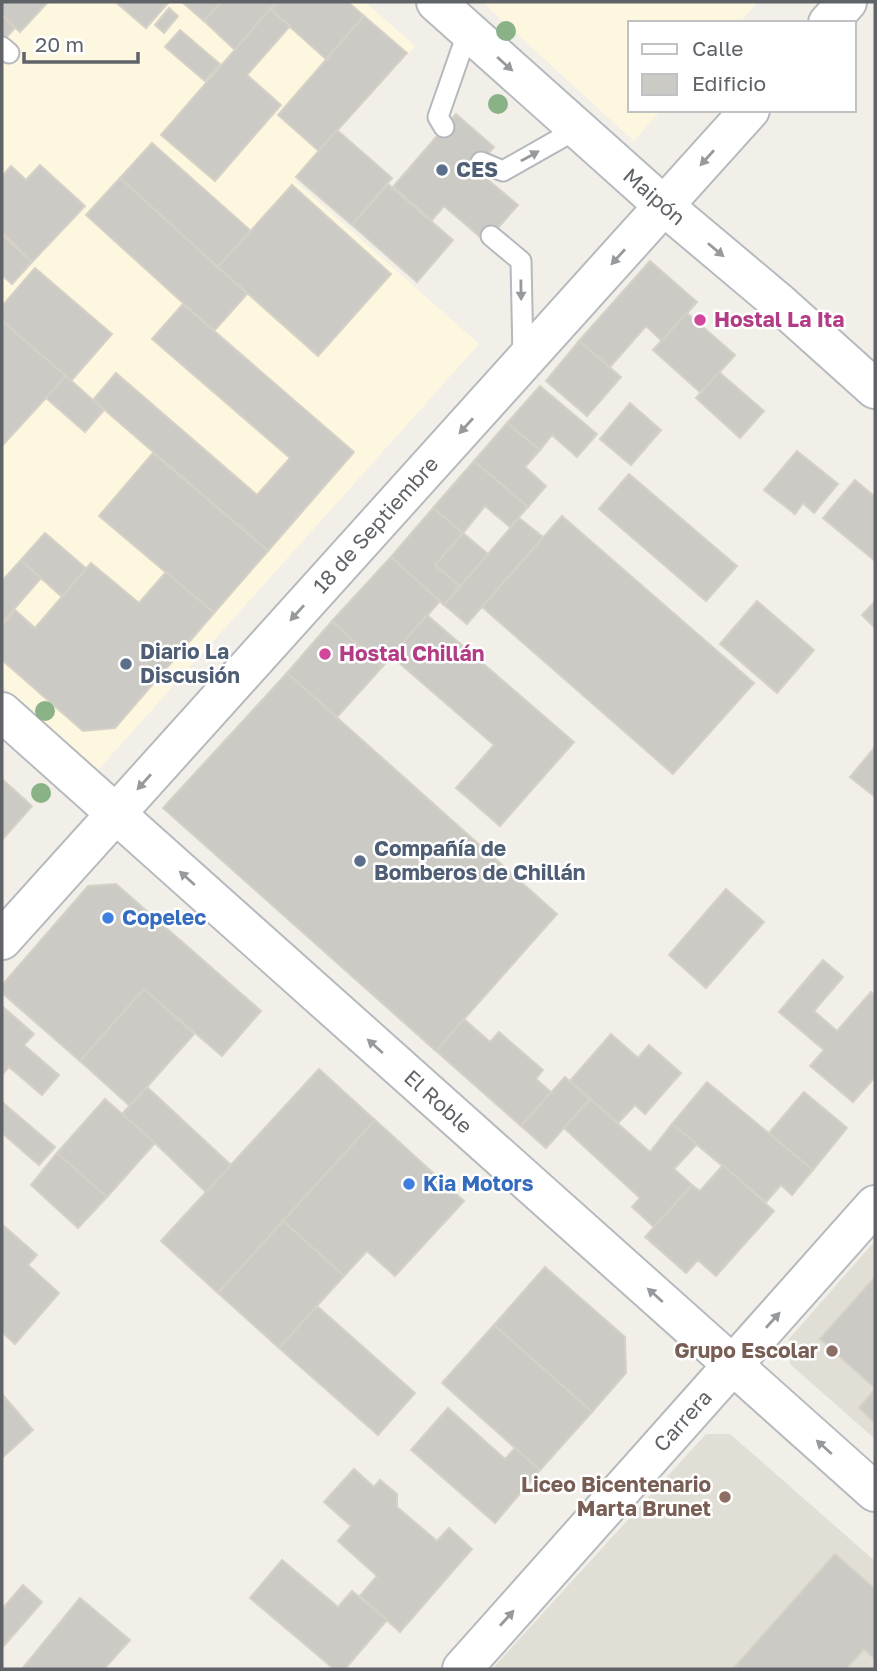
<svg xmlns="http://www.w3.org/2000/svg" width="877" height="1671" viewBox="0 0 877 1671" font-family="'Golos Text',sans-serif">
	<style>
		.commercial { fill: #fef7e0 }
		.education { fill: #e1ded6 }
		.building { fill: #cccac5; stroke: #d6d1c6; stroke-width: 2 }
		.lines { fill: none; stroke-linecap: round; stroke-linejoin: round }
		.lane-casing { stroke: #b5b8bc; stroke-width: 23 }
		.secondary-casing { stroke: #b6babf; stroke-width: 42 }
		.lane { stroke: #fff; stroke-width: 19 }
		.secondary { stroke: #fff; stroke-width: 38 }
		.tree { fill: #89b387 }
		.oneway { fill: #979a9d }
		.service-dot { fill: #5c6f8a; stroke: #fff; stroke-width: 2.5 }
		.hotel-dot { fill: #d1479c; stroke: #fff; stroke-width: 2.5 }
		.shop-dot { fill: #3f7fe0; stroke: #fff; stroke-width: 2.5 }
		.education-dot { fill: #8d6e63; stroke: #fff; stroke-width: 2.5 }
		.labels { text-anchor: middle; stroke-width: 5; stroke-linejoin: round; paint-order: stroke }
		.service-label { font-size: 21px; font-weight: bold; fill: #4e5e75; stroke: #fff; text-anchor: start }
		.street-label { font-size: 21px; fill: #5f6368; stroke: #fff }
		.hotel-label { font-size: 21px; font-weight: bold; fill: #b23c85; stroke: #fff; text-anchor: start }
		.shop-label { font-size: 21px; font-weight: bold; fill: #366cbe; stroke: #fff; text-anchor: start }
		.education-label { font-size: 21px; font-weight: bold; fill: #785e54; stroke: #fff; text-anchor: end }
	</style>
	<rect width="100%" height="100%" fill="#f1efe8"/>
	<!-- commercial -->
	<g class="commercial">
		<path d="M2,2H365L415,46L295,181L479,344L98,770L2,685Z"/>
		<path d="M482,2H758L739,23H630V110H661L634,141Z"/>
	</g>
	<!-- education -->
	<g class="education">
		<path d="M875,1241V1439L790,1364L789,1339Z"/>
		<path d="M706,1434H730L875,1561V1669H492Z"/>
	</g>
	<!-- building -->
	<g class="building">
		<path d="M2,2H48L20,32L2,15Z"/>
		<path d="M121,2H169L146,28L118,4Z"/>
		<path d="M182,2H222L204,21Z"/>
		<path d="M222,2H277L235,50L204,21Z"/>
		<path d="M277,2H348L364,16L326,59L270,9Z"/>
		<path d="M169,8L178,16L164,33L155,25Z"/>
		<path d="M270,9L290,26L247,75L281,105L215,181L161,135Z"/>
		<path d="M2,15L15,28L2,42Z"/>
		<path d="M364,16L407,53L319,151L278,115Z"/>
		<path d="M180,30L220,64L205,81L165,47Z"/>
		<path d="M456,114L494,147L475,169L518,205L486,242L444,206L432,220L393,187Z"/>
		<path d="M337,130L392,178L352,225L296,177Z"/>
		<path d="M152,143L251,231L218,267L120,178Z"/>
		<path d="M40,165L85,206L32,262L2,232V176L11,166L26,180Z"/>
		<path d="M120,178L247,294L214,331L86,215Z"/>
		<path d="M388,184L453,240L417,282L352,225Z"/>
		<path d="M292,185L391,274L318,356L218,267Z"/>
		<path d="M2,235L32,262L12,284L2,275Z"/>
		<path d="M650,261L697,302L662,341L646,326L610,367L579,341Z"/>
		<path d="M35,268L112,334L71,381L2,321V306Z"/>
		<path d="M183,304L354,452L268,551L93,400L116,373L257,495L290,458L152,339Z"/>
		<path d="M687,313L735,355L701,393L653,350Z"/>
		<path d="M2,321L66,376L2,446Z"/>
		<path d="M579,341L621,377L587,416L546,381Z"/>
		<path d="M719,372L764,411L740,438L696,398Z"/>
		<path d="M66,376L104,410L85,432L46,398Z"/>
		<path d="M540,386L597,434L577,457L552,435L540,450L507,423Z"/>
		<path d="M630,403L661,430L631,465L600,439Z"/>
		<path d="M507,423L540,450L525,467L546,486L528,507L474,461Z"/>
		<path d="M797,451L838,484L814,513L803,503L795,514L764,490Z"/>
		<path d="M153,453L268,551L214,613L99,516Z"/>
		<path d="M474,461L528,507L510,527L485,506L463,533L433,508Z"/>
		<path d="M629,474L737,566L706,601L599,509Z"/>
		<path d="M855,480L875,497V561L823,518Z"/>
		<path d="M433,508L463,533L435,565L460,586L444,605L391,557Z"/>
		<path d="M562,516L754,683L673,774L482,607Z"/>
		<path d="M519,518L543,537L467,624L444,605Z"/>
		<path d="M45,533L87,569L62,597L21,560Z"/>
		<path d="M463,533L488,554L460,586L435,565Z"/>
		<path d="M391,557L440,601L382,667L332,621Z"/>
		<path d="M21,560L41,578L2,623V581Z"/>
		<path d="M91,563L139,603L166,572L214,613L115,728L83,731L2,660V625L15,610L35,628Z"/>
		<path d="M757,601L814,650L777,693L720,644Z"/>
		<path d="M875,601V628L862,615Z"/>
		<path d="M427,615L574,742L500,826L456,788L494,745L391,656Z"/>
		<path d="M332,621L382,667L337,717L287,673Z"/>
		<path d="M287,673L557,914L436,1051L163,808Z"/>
		<path d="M875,747V797L850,777Z"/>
		<path d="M2,779L32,806L2,840Z"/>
		<path d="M116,884L261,1011L222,1056L144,989L80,1061L2,993V985L88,886Z"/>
		<path d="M726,889L764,922L706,988L669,955Z"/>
		<path d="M823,960L843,977L814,1011L837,1031L871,992L875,996V1077L853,1102L810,1066L824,1050L779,1012Z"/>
		<path d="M144,989L194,1034L130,1106L80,1061Z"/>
		<path d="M2,1006L34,1034L24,1045L59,1075L42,1095L9,1067L2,1075Z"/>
		<path d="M464,1019L490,1042L499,1032L543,1070L536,1079L551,1092L521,1126L436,1051Z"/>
		<path d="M611,1034L638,1058L649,1045L681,1073L645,1114L635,1105L618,1123L570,1081Z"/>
		<path d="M319,1069L375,1120L218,1293L161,1241Z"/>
		<path d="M565,1077L590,1099L546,1148L521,1126Z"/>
		<path d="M707,1082L813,1170L792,1195L781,1185L766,1202L672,1124Z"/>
		<path d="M147,1087L231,1165L206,1192L155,1143L122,1114Z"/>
		<path d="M804,1092L847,1128L813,1170L769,1133Z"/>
		<path d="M105,1099L155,1143L107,1197L57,1153Z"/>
		<path d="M590,1099L650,1152L672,1124L697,1144L674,1169L692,1185L654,1227L632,1207L640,1198L564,1128Z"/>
		<path d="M2,1102L55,1147L39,1165L2,1133Z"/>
		<path d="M375,1120L464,1201L395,1276L367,1251L344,1276L283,1221Z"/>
		<path d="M57,1153L107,1197L78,1228L31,1185Z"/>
		<path d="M723,1165L774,1211L716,1276L698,1260L686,1273L645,1237L692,1185L700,1191Z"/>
		<path d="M283,1221L344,1276L279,1348L218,1293Z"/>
		<path d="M4,1226L37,1255L28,1265L59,1293L15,1344L2,1332V1229Z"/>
		<path d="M545,1267L625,1337L626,1373L592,1412L494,1325Z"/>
		<path d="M875,1277V1388L820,1339Z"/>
		<path d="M317,1306L415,1393L378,1435L279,1348Z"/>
		<path d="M494,1325L592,1412L540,1470L442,1383Z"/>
		<path d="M875,1389V1423L859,1408Z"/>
		<path d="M2,1394L33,1430L2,1458Z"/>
		<path d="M448,1408L505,1459L515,1448L540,1470L495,1523L411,1450Z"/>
		<path d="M354,1469L374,1487L380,1480L397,1494V1507L437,1541L449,1528L472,1549L400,1632L360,1596L377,1576L338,1541L351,1526L324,1502Z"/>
		<path d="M835,1554L875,1589V1659L864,1649L846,1669H733Z"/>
		<path d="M282,1560L338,1607L352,1591L387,1620L345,1669H334L250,1598Z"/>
		<path d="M23,1585L42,1602L2,1648V1604L4,1607Z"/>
		<path d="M80,1598L130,1640L104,1669H22Z"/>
	</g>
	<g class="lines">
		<defs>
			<g id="lane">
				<path d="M2,47L9,53"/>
				<path d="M444,127L438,117L468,31"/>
				<path d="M481,162L503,171L577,129"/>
				<path d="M491,236L521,261L523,357"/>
			</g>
			<g id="secondary">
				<path d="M436,2L664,206L777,301L875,389"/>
				<path d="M828,23L847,2"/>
				<path d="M2,712L875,1492"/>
				<path d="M2,940L750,110"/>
				<path d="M462,1669L875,1205"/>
			</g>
		</defs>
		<!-- lane casing -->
		<use href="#lane" class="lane-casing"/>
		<!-- secondary casing -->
		<use href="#secondary" class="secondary-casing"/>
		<!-- lane -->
		<use href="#lane" class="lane"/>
		<!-- secondary -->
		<use href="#secondary" class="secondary"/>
	</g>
	<!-- trees -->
	<g class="tree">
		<circle cx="506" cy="31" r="10"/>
		<circle cx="498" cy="104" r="10"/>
		<circle cx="45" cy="711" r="10"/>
		<circle cx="41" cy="793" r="10"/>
	</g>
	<!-- one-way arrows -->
	<defs><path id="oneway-solid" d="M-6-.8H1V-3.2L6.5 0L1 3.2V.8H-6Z" transform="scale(1.75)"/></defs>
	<g class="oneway">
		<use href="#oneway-solid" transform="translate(505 64) rotate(42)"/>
		<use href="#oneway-solid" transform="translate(530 156) rotate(-29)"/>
		<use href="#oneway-solid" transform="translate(707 158) rotate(132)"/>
		<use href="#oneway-solid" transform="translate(716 250) rotate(40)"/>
		<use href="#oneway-solid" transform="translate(618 257) rotate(132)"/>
		<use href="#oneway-solid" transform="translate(521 290) rotate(89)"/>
		<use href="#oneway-solid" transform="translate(466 426) rotate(132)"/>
		<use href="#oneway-solid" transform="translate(297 613) rotate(132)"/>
		<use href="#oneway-solid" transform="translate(144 782) rotate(132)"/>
		<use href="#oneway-solid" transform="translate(187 878) rotate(-138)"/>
		<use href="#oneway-solid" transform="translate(375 1046) rotate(-138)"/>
		<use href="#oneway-solid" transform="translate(655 1295) rotate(-138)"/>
		<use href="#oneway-solid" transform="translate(773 1320) rotate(-48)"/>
		<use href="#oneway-solid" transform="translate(824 1447) rotate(-138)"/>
		<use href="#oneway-solid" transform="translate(507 1618) rotate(-48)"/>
	</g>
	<!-- markers -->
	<g class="service-dot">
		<circle cx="442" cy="170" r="7"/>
		<circle cx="126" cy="664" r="7"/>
		<circle cx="360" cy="861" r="7"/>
	</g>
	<g class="hotel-dot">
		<circle cx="700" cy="320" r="7"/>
		<circle cx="325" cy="654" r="7"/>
	</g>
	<g class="shop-dot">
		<circle cx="108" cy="918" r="7"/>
		<circle cx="409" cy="1184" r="7"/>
	</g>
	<g class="education-dot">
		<circle cx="832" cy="1351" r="7"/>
		<circle cx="725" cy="1497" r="7"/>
	</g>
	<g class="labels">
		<!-- service labels -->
		<g class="service-label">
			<text x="456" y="177">CES</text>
			<text x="140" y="659">Diario La<tspan x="140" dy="24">Discusión</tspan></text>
			<text x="374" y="856">Compañía de<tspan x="374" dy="24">Bomberos de Chillán</tspan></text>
		</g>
		<!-- street labels -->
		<g class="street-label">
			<text transform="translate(654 197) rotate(41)" y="7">Maipón</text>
			<text transform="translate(376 525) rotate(-48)" y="7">18 de Septiembre</text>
			<text transform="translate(438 1102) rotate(42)" y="7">El Roble</text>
			<text transform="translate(683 1421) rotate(-48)" y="7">Carrera</text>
		</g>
		<!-- hotel labels -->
		<g class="hotel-label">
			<text x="714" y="327">Hostal La Ita</text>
			<text x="339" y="661">Hostal Chillán</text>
		</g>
		<!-- shop labels -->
		<g class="shop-label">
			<text x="122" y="925">Copelec</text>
			<text x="423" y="1191">Kia Motors</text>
		</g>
		<!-- education labels -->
		<g class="education-label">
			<text x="818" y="1358">Grupo Escolar</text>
			<text x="711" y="1492">Liceo Bicentenario<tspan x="711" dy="24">Marta Brunet</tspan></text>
		</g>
	</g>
	<!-- border -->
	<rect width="877" height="1671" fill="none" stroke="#5f6368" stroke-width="7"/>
	<!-- legend -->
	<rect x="628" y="21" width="228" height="91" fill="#ffffff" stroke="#bfc1c3" stroke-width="2"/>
	<rect x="642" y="44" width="35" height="10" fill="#ffffff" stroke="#bfc1c3" stroke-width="2"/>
	<text x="692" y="56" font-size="21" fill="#5f6368">Calle</text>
	<rect x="642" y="74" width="35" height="21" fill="#cccac5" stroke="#bfc1c3" stroke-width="2"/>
	<text x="692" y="91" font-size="21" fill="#5f6368">Edificio</text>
	<!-- scale -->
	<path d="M24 52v10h114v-10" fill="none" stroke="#5f6368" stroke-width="3.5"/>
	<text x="35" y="52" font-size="21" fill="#5f6368" stroke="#ffffff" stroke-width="5" paint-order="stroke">20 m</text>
</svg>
